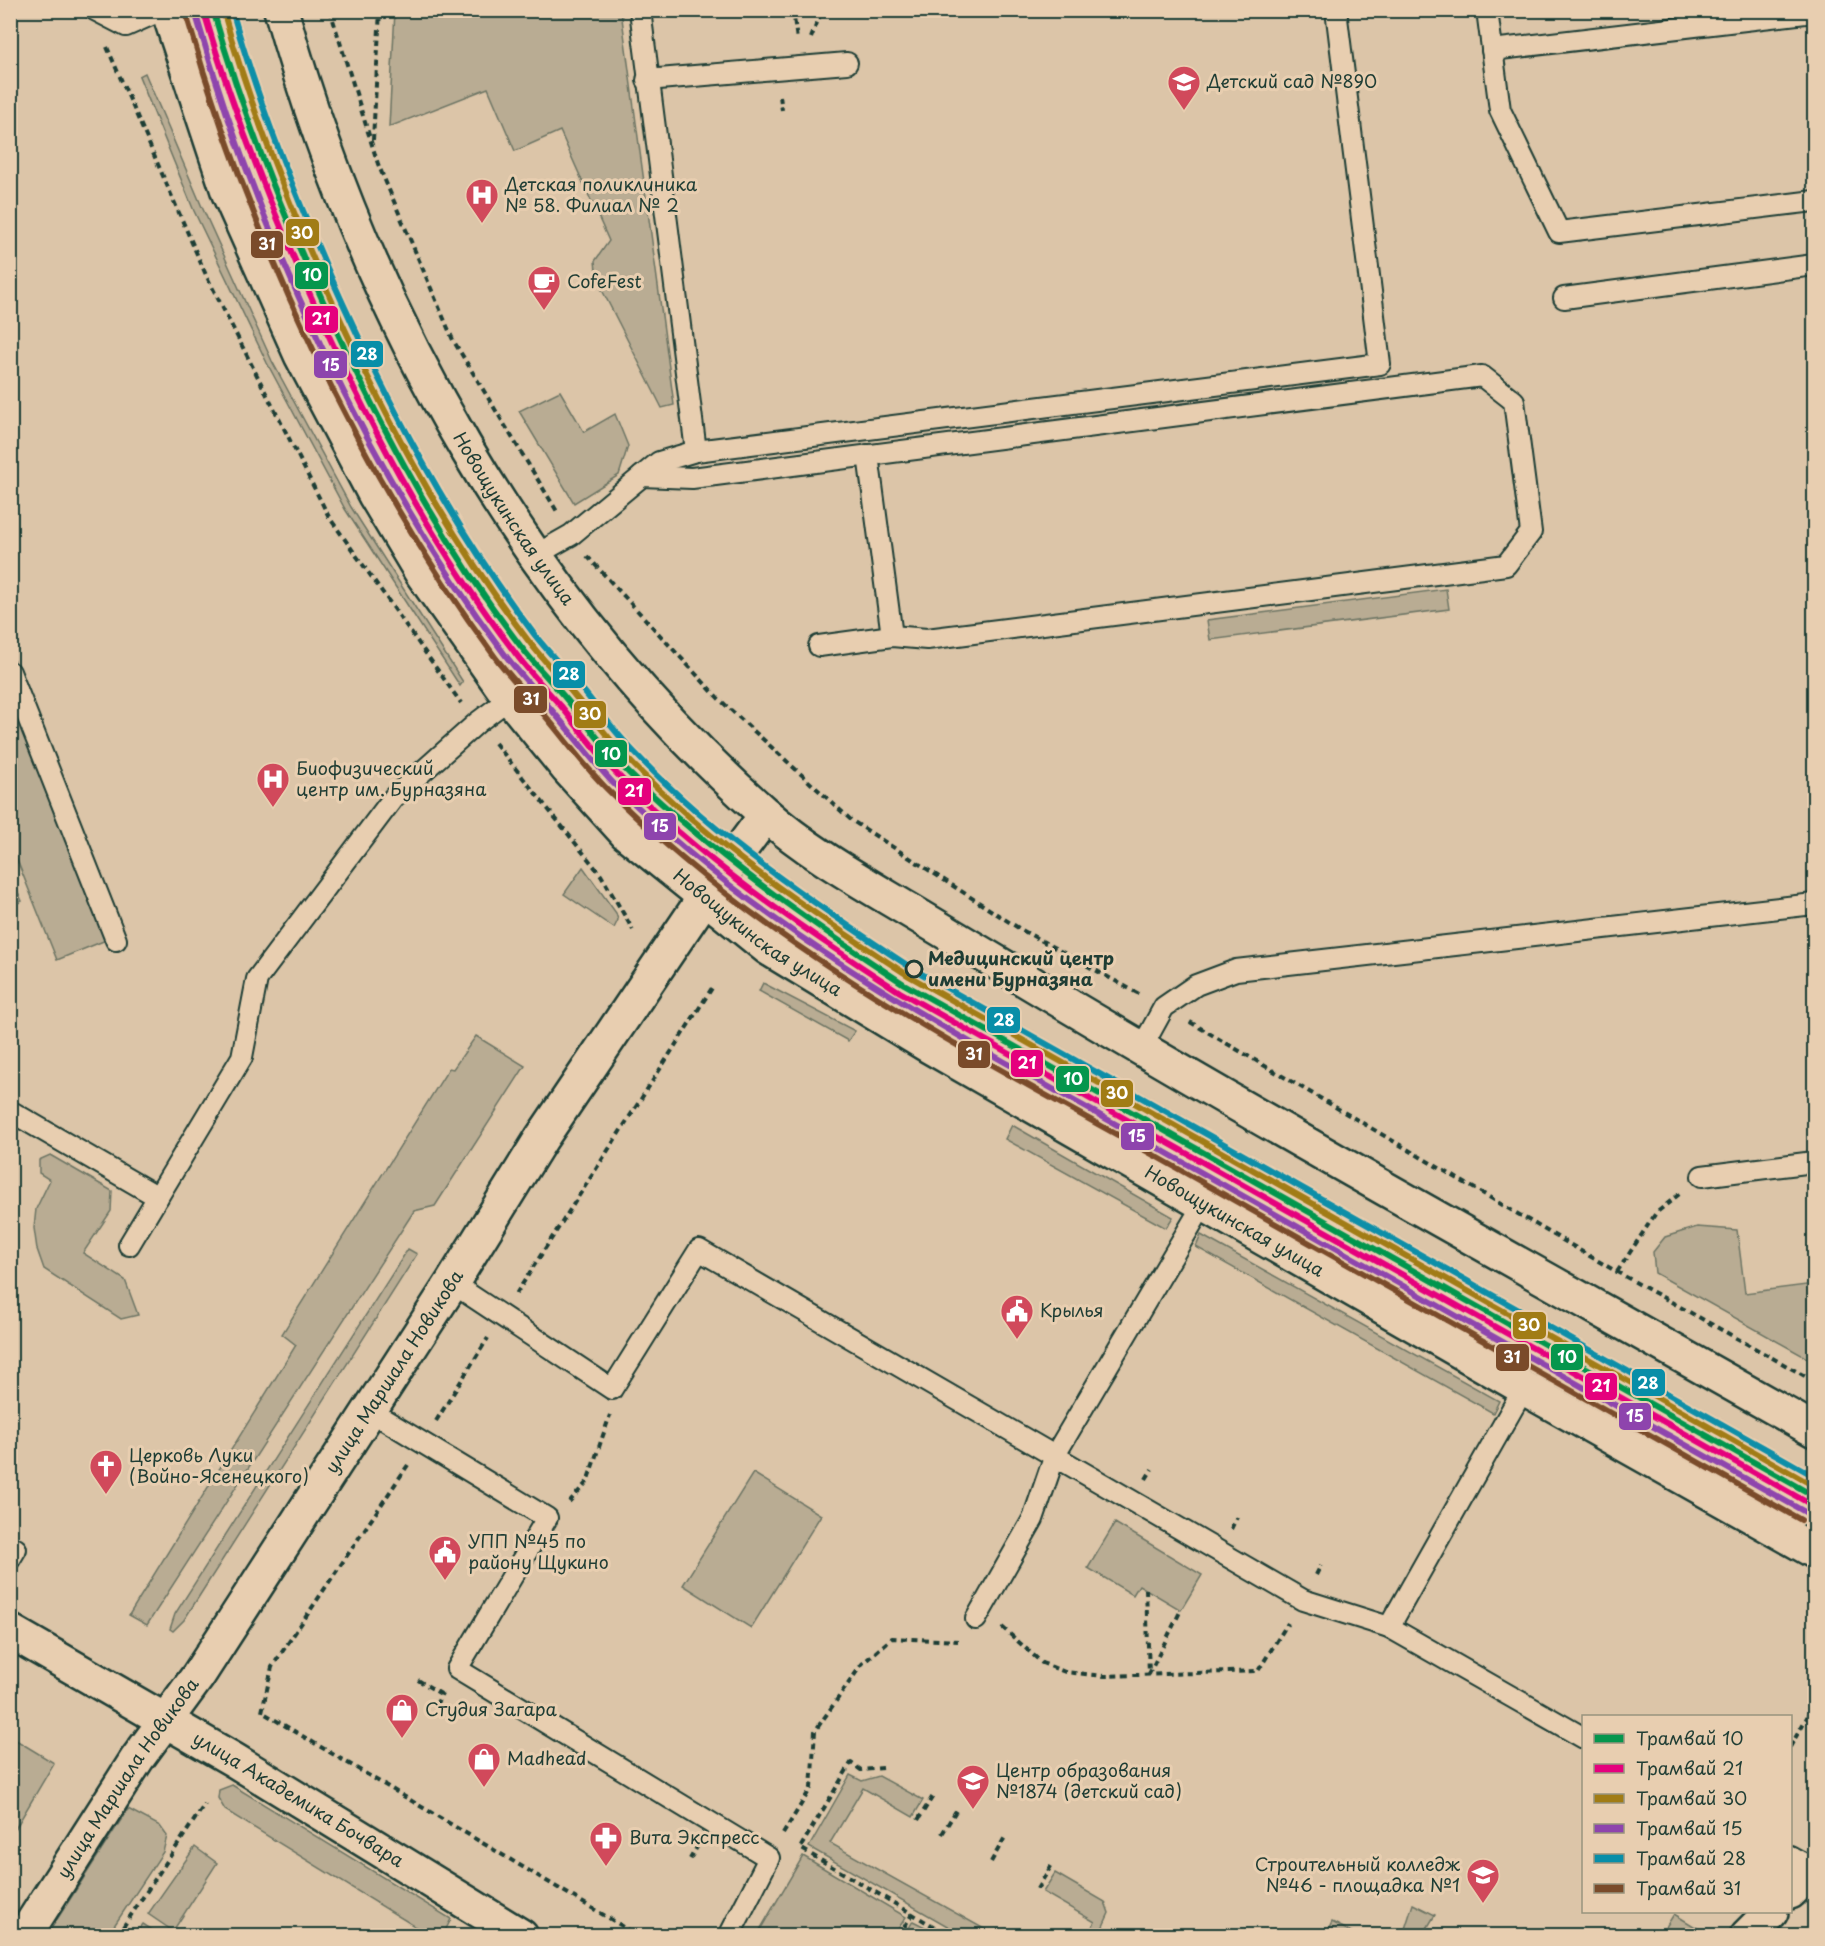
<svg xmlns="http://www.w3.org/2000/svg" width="1825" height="1946" viewBox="0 0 1825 1946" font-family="'Playpen Sans',sans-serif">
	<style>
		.green { fill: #b9ac93; stroke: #6c7464; stroke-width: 1.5 }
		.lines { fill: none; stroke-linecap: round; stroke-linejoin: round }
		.service-casing { stroke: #1f3d34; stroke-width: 24 }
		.minor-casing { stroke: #1f3d34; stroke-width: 38 }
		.tertiary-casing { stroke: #1f3d34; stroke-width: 38 }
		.secondary-casing { stroke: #1f3d34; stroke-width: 38 }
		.path { stroke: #1f3d34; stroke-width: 4; stroke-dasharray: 6 4.5; stroke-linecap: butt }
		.service { stroke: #e8ceb0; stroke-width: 20 }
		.minor { stroke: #e8ceb0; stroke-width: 33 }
		.tertiary { stroke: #e8ceb0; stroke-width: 33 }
		.secondary { stroke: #e8ceb0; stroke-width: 33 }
		.tram-1-casing { stroke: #e8ceb0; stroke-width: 10 }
		.tram-2-casing { stroke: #e8ceb0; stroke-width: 10 }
		.tram-3-casing { stroke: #e8ceb0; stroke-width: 10 }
		.tram-4-casing { stroke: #e8ceb0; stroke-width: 10 }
		.tram-5-casing { stroke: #e8ceb0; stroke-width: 10 }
		.tram-6-casing { stroke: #e8ceb0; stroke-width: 10 }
		.tram-1 { stroke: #05964d; stroke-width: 6 }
		.tram-2 { stroke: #e5007d; stroke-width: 6 }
		.tram-3 { stroke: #a17c15; stroke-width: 6 }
		.tram-4 { stroke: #8e44ad; stroke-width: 6 }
		.tram-5 { stroke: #088ea8; stroke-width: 6 }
		.tram-6 { stroke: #7a4b2a; stroke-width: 6 }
		.stop-dot { fill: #e8ceb0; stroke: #1f3d34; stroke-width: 3 }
		.labels { text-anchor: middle; stroke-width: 6; stroke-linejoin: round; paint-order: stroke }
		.poi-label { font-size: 18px; fill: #1f3d34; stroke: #e8ceb0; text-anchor: start }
		.street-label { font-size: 18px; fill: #1f3d34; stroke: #e8ceb0 }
		.stop-label { font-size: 18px; font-weight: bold; fill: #1f3d34; stroke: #e8ceb0; text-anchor: start }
		.line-badge { stroke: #e8ceb0; stroke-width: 2 }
		.badge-label { font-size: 16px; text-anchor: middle; font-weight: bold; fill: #fff }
	</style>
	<rect width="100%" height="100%" fill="#dcc5a8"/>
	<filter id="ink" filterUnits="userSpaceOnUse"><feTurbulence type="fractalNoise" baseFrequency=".0167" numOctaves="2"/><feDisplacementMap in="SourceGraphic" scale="12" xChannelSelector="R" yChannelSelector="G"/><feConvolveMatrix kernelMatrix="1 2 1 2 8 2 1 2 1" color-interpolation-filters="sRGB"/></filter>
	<g filter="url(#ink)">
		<!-- green -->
		<g class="green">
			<path d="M478,10L621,11L674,405L662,408L597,280L595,261L609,241L560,131L515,151L488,88L389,127L395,11H444L445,14Z"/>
			<path d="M145,73L202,207L272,361L351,507L463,682L460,686L345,509L267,363L194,211L139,76Z"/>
			<path d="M560,391L584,432L615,414L628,446L619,475L574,503L519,411Z"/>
			<path d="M1446,589L1449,609L1210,640L1207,620Z"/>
			<path d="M18,720L106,940L57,960L11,845V723Z"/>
			<path d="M583,867L616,913L618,920L614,928L564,894Z"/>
			<path d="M10,874L22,901L11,906H10Z"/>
			<path d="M763,983L855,1031L848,1041L759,991Z"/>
			<path d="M476,1036L525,1066L435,1206L414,1211L147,1625L129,1615L296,1345L282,1334L449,1068L453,1069Z"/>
			<path d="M1012,1125L1173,1217L1166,1228L1005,1139Z"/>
			<path d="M50,1155L112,1191L111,1211L83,1253L125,1280L138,1315L121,1319L44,1269L37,1249L34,1228L36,1209L50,1180L39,1173V1160Z"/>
			<path d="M1697,1227L1737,1230L1745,1293L1814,1284V1362L1655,1273L1653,1252L1665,1237Z"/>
			<path d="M1201,1235L1499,1401L1493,1413L1196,1247Z"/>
			<path d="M408,1249L417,1254L184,1620L173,1631L170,1629L175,1614Z"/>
			<path d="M753,1473L821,1515L751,1628L683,1585Z"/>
			<path d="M1115,1523L1202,1575L1181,1610L1139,1585L1133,1595L1088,1568Z"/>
			<path d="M11,1737L54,1763L11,1836Z"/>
			<path d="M850,1775L862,1781L879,1776L923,1800L913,1817L863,1788L830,1843L995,1935H963L809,1847Z"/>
			<path d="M232,1785L451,1919L443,1935H429L225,1810L218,1798L219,1790Z"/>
			<path d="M128,1809L160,1826L167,1836L163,1852L108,1935H47Z"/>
			<path d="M195,1847L217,1863L173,1931L148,1914Z"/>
			<path d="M803,1856L906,1917L894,1935H757Z"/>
			<path d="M1055,1873L1105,1902L1109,1913L1099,1935H1087L1095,1922L1043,1892Z"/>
			<path d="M1413,1904L1435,1915L1423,1935H1403Z"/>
			<path d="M1674,1914L1707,1934L1706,1935H1661Z"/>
			<path d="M913,1921L941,1935H905Z"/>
			<path d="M1332,1922L1357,1935H1326Z"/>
			<path d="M143,1924L160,1935H135Z"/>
		</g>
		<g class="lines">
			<defs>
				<g id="service">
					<path d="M95,10L126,26L162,10"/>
					<path d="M640,10L696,451"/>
					<path d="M1487,10L1500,110L1559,232L1814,201"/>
					<path d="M1492,50L1814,12"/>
					<path d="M647,80L847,63"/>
					<path d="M1564,298L1814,265"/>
					<path d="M868,455L892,636"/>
					<path d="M642,476L692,478L1482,376L1514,401L1531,532L1506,565L927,639L892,636L819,646"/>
					<path d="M534,556L571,535L659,462L696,451L1380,364L1336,10"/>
					<path d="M10,672L116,940"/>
					<path d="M1141,1049L1164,1007L1196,985L1236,970L1814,904"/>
					<path d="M10,1111L158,1197"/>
					<path d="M1702,1176L1814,1162"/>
					<path d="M129,1245L242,1057L257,979L394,797L478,722L510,698"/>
					<path d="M452,1283L612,1389L699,1250L1303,1600L1389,1627"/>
					<path d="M1524,1388L1389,1627L1584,1738"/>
					<path d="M370,1411L547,1518L457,1669L769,1858L729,1936"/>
					<path d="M10,1559L16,1549"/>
					<path d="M976,1619L1033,1519L1055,1455L1204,1203"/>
					<path d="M1790,1856L1814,1869"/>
				</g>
				<g id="minor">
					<path d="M1790,1892L1814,1868"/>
					<path d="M1747,1936L1771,1912"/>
				</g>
				<g id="tertiary">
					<path id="s1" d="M10,1631L234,1760L521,1936"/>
					<path id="s2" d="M24,1936L137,1759L198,1676L452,1283L541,1139L704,898L766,815"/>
				</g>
				<g id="secondary">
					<path id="s3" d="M168,10L229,194L301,355L375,495L421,572L510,698L568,769L626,833L768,948L929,1046L1524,1388L1814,1551"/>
					<path id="s4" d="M281,10C366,314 526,602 763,812C807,851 857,879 907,909C960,941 1013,972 1066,1004C1313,1151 1565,1289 1814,1430"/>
				</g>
			</defs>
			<!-- service casing -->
			<use href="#service" class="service-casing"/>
			<!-- minor casing -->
			<use href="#minor" class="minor-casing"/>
			<!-- tertiary casing -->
			<use href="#tertiary" class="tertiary-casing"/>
			<!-- secondary casing -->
			<use href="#secondary" class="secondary-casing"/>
			<!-- path -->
			<g class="path">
				<path d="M330,10L378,164L453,340L558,513"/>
				<path d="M793,10L797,40"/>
				<path d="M811,38L822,10"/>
				<path d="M107,47L206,275L329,517L461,703"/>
				<path d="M780,96L782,110"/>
				<path d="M373,140L380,10"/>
				<path d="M587,556L719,699L851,820L1020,929L1141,995"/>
				<path d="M495,743L601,875L633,930"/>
				<path d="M1190,1022L1617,1272L1814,1381"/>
				<path d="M1617,1272L1656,1213L1682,1192"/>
				<path d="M516,1294L712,988"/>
				<path d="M436,1421L488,1338"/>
				<path d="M408,1465L272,1667L262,1712L639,1936"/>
				<path d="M1146,1479L1152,1469"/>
				<path d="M569,1502L587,1482L610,1415"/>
				<path d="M1231,1529L1237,1517"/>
				<path d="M1316,1575L1321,1565"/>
				<path d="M1146,1589L1149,1674L1181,1610"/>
				<path d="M1002,1627L1042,1663L1065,1672L1105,1676L1258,1671L1288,1623"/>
				<path d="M418,1680L441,1694"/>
				<path d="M436,1705L442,1693"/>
				<path d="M1790,1747L1814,1705"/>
				<path d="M883,1768L861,1770L851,1763L800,1848L950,1936"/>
				<path d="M918,1820L933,1796"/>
				<path d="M783,1834L811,1788L815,1731L862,1664L892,1638L958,1641"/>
				<path d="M942,1834L957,1809"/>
				<path d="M690,1859L697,1847"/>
				<path d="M991,1862L1005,1837"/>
				<path d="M1037,1889L1053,1863"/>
				<path d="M117,1936L205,1804"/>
				<path d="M899,1936L912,1914"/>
				<path d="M1805,1936L1814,1925"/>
			</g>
			<!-- service -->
			<use href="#service" class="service"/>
			<!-- minor -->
			<use href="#minor" class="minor"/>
			<!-- tertiary -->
			<use href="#tertiary" class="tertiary"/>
			<!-- secondary -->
			<use href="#secondary" class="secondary"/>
			<defs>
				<path id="tram-1" d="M213,10C240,104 274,193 314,281C370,408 435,533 519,644C534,664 551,681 567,700C588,725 607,752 631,775C714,855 808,921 904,984L1814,1496"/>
				<path id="tram-2" d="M204,12C232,108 268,200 308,290C364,416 429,540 513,650C527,670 545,688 561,706C579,728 596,752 616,773C699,859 800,927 900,992L1810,1504"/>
				<path id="tram-3" d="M223,10C249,103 284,191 322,279C378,405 443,529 527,639C542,659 559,676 574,695C593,717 609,740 629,760C711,845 811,912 909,976L1814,1486"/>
				<path id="tram-4" d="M196,15C258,233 367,470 503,652C519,674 538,693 555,714C575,737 593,762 614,784C772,942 973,1043 1165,1152C1379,1272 1592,1392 1805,1512"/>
				<path id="tram-5" d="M232,10C258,102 293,190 331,277C387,402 451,525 534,634C549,653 566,671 582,689C600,711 616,734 636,754C717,839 816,905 913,969L1814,1476"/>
				<path id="tram-6" d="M187,17C250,237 359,473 495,657C511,678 530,698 547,718C567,742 585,767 607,789C764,948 966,1050 1159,1158C1373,1279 1587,1399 1801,1520"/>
			</defs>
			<!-- tram-1 casing -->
			<use href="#tram-1" class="tram-1-casing"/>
			<!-- tram-2 casing -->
			<use href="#tram-2" class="tram-2-casing"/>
			<!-- tram-3 casing -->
			<use href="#tram-3" class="tram-3-casing"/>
			<!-- tram-4 casing -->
			<use href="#tram-4" class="tram-4-casing"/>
			<!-- tram-5 casing -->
			<use href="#tram-5" class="tram-5-casing"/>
			<!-- tram-6 casing -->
			<use href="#tram-6" class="tram-6-casing"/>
			<!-- tram-1 -->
			<use href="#tram-1" class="tram-1"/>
			<!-- tram-2 -->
			<use href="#tram-2" class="tram-2"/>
			<!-- tram-3 -->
			<use href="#tram-3" class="tram-3"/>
			<!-- tram-4 -->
			<use href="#tram-4" class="tram-4"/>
			<!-- tram-5 -->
			<use href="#tram-5" class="tram-5"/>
			<!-- tram-6 -->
			<use href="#tram-6" class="tram-6"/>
		</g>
	</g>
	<!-- icons -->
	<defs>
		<symbol id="school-pin" viewBox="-11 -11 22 30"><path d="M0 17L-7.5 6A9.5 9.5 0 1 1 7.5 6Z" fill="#d1495b" stroke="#e8ceb0"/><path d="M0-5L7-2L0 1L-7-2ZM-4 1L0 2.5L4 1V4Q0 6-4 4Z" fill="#fff"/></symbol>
		<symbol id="hospital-pin" viewBox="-11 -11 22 30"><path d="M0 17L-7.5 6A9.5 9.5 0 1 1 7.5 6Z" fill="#d1495b" stroke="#e8ceb0"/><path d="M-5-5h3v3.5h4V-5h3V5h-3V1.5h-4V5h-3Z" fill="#fff"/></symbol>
		<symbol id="cafe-pin" viewBox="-11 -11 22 30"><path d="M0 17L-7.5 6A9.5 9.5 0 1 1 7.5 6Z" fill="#d1495b" stroke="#e8ceb0"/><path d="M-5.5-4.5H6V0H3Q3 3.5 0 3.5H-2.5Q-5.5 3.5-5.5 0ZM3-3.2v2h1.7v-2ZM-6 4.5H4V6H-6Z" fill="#fff"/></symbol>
		<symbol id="civic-pin" viewBox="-11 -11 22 30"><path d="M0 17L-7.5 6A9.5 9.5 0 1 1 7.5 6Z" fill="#d1495b" stroke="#e8ceb0"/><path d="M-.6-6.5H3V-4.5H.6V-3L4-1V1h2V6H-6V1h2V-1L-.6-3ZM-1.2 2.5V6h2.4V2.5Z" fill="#fff"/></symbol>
		<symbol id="church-pin" viewBox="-11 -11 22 30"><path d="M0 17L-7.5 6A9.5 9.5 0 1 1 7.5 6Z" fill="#d1495b" stroke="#e8ceb0"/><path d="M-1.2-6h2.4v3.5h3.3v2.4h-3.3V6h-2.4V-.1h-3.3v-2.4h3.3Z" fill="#fff"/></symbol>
		<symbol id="shop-pin" viewBox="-11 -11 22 30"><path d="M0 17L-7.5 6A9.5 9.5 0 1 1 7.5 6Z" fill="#d1495b" stroke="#e8ceb0"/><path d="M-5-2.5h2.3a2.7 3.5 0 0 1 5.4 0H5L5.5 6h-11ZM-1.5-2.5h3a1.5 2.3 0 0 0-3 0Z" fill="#fff"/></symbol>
		<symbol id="pharmacy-pin" viewBox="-11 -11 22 30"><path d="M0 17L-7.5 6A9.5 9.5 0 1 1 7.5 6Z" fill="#d1495b" stroke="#e8ceb0"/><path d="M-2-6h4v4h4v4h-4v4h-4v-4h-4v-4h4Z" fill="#fff"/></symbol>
		<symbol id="university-pin" viewBox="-11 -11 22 30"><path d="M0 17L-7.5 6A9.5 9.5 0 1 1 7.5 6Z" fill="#d1495b" stroke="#e8ceb0"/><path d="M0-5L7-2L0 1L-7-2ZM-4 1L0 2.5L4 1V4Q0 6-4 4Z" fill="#fff"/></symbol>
	</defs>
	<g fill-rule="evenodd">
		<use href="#school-pin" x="1165" y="63" width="38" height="52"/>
		<use href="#hospital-pin" x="463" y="176" width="38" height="52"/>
		<use href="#cafe-pin" x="525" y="263" width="38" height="52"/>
		<use href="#hospital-pin" x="254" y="760" width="38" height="52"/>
		<use href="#civic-pin" x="998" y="1292" width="38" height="52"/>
		<use href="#church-pin" x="87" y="1447" width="38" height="52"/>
		<use href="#civic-pin" x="426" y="1533" width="38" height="52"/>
		<use href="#shop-pin" x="383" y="1691" width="38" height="52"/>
		<use href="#shop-pin" x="465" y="1740" width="38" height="52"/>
		<use href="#school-pin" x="954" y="1762" width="38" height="52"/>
		<use href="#pharmacy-pin" x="587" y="1819" width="38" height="52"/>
		<use href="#university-pin" x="1464" y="1856" width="38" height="52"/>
	</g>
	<!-- markers -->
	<circle class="stop-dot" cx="914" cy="969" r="8"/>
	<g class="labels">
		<!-- poi labels -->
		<g class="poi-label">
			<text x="1207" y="88">Детский сад №890</text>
			<text x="505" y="191">Детская поликлиника<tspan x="505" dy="21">№ 58. Филиал № 2</tspan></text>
			<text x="567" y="288">CofeFest</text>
			<text x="296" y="775">Биофизический<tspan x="296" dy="21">центр им. Бурназяна</tspan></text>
			<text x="1040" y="1317">Крылья</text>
			<text x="129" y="1462">Церковь Луки<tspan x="129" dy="21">(Войно-Ясенецкого)</tspan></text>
			<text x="468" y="1548">УПП №45 по<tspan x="468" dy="21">району Щукино</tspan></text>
			<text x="425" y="1716">Студия Загара</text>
			<text x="507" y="1765">Madhead</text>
			<text x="996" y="1777">Центр образования<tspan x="996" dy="21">№1874 (детский сад)</tspan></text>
			<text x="629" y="1844">Вита Экспресс</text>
			<text x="1460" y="1871" text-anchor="end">Строительный колледж<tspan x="1460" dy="21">№46 - площадка №1</tspan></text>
		</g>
		<!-- street labels -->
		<g class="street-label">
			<text dy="6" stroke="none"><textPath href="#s4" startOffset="562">Новощукинская улица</textPath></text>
			<text dy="6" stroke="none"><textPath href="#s3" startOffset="1116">Новощукинская улица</textPath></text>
			<text dy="6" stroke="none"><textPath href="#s3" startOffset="1674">Новощукинская улица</textPath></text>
			<text dy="6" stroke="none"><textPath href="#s2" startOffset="675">улица Маршала Новикова</textPath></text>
			<text dy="6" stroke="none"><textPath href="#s2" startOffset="189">улица Маршала Новикова</textPath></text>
			<text dy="6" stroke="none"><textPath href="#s1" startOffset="334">улица Академика Бочвара</textPath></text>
		</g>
		<!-- stop labels -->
		<g class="stop-label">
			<text x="928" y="965">Медицинский центр<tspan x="928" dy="21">имени Бурназяна</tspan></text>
		</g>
	</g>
	<g class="line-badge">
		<rect x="285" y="218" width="35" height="29" rx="6" fill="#a17c15"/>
		<rect x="250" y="230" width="34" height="29" rx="6" fill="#7a4b2a"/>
		<rect x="294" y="261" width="35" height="29" rx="6" fill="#05964d"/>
		<rect x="304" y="305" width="35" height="29" rx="6" fill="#e5007d"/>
		<rect x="350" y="340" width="34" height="28" rx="6" fill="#088ea8"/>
		<rect x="313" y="350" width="35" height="29" rx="6" fill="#8e44ad"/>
		<rect x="552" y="660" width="34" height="29" rx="6" fill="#088ea8"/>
		<rect x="513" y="685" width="35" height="29" rx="6" fill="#7a4b2a"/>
		<rect x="573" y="700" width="34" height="29" rx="6" fill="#a17c15"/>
		<rect x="594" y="739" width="34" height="29" rx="6" fill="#05964d"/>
		<rect x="617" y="777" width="35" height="29" rx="6" fill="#e5007d"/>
		<rect x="643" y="812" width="34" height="29" rx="6" fill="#8e44ad"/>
		<rect x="986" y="1006" width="35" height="28" rx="6" fill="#088ea8"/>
		<rect x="957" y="1040" width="34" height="29" rx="6" fill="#7a4b2a"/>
		<rect x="1010" y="1049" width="34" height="29" rx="6" fill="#e5007d"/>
		<rect x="1055" y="1065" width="35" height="28" rx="6" fill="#05964d"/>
		<rect x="1100" y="1079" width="34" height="29" rx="6" fill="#a17c15"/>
		<rect x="1120" y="1122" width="35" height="29" rx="6" fill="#8e44ad"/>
		<rect x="1512" y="1311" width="35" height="29" rx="6" fill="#a17c15"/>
		<rect x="1550" y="1343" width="34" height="28" rx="6" fill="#05964d"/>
		<rect x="1495" y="1343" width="35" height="29" rx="6" fill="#7a4b2a"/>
		<rect x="1631" y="1368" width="35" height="29" rx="6" fill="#088ea8"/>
		<rect x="1584" y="1372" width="34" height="29" rx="6" fill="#e5007d"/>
		<rect x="1618" y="1402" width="34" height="29" rx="6" fill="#8e44ad"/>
	</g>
	<g class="badge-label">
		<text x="302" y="239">30</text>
		<text x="267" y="250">31</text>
		<text x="312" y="281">10</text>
		<text x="321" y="325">21</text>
		<text x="367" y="360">28</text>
		<text x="331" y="371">15</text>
		<text x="569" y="680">28</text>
		<text x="531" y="705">31</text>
		<text x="590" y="720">30</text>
		<text x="611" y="760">10</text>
		<text x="634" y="797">21</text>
		<text x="660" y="832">15</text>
		<text x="1004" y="1026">28</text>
		<text x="974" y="1060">31</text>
		<text x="1027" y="1069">21</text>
		<text x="1073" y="1085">10</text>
		<text x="1117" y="1099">30</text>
		<text x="1137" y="1142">15</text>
		<text x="1529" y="1331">30</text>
		<text x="1567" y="1363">10</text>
		<text x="1512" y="1363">31</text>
		<text x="1648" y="1389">28</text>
		<text x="1601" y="1392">21</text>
		<text x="1635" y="1422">15</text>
	</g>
	<!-- margin -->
	<rect width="1825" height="1946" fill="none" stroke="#e8ceb0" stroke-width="36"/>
	<rect x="18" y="18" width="1789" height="1910" fill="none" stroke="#1f3d34" stroke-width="2" filter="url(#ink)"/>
	<!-- legend -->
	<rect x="1582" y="1715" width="210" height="198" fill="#e8ceb0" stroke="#98947e" stroke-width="1.5"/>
	<rect x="1594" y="1734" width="30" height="9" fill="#05964d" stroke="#98947e" stroke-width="1.5"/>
	<text x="1636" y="1745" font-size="18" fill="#1f3d34">Трамвай 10</text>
	<rect x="1594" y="1764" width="30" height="9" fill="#e5007d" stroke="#98947e" stroke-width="1.5"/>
	<text x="1636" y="1775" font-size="18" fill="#1f3d34">Трамвай 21</text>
	<rect x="1594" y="1794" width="30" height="9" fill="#a17c15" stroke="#98947e" stroke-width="1.5"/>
	<text x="1636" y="1805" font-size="18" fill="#1f3d34">Трамвай 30</text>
	<rect x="1594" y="1824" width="30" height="9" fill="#8e44ad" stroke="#98947e" stroke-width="1.5"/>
	<text x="1636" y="1835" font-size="18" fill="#1f3d34">Трамвай 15</text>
	<rect x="1594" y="1854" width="30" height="9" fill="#088ea8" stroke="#98947e" stroke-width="1.5"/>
	<text x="1636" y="1865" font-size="18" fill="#1f3d34">Трамвай 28</text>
	<rect x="1594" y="1884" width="30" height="9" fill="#7a4b2a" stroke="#98947e" stroke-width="1.5"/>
	<text x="1636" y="1895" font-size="18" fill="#1f3d34">Трамвай 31</text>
</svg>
